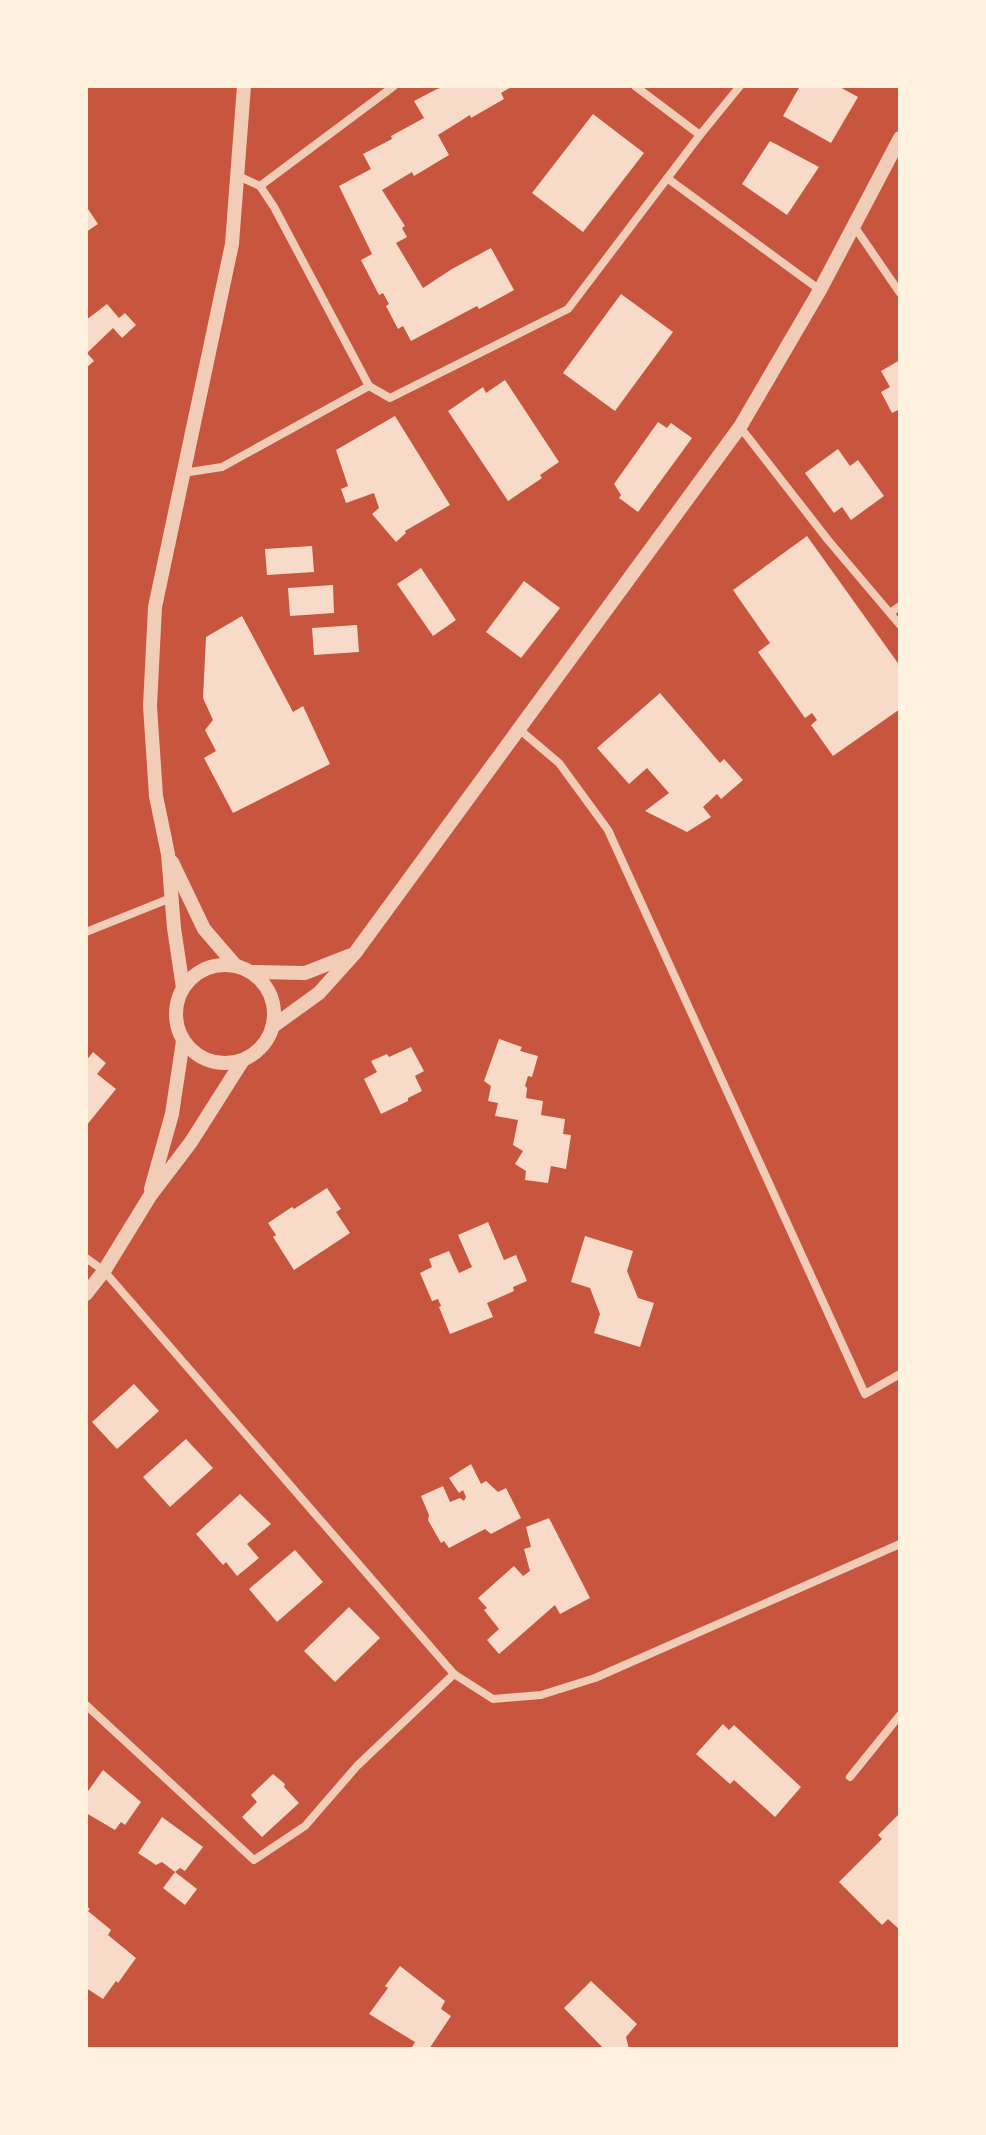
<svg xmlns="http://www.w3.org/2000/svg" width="986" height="2135" viewBox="0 0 986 2135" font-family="'Roboto Condensed',sans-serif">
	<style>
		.building { fill: #f7dbc8 }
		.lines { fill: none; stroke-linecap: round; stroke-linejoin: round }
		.minor { stroke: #f1ccb7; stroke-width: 8 }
		.tertiary { stroke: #f1ccb7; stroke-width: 14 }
	</style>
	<rect width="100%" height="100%" fill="#c8553d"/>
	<!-- building -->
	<g class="building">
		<path d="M448,86H513L501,93L504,99L471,118L470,115L438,135L449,155L414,176L412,172L382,190L405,226L402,228L407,237L396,243L423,288L452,269L491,248L514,290L479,309L477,306L411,341L403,326L398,329L386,306L389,304L383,293L379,295L361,260L372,254L339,186L371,169L363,154L392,139L391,136L424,118L414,101L437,89Z"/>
		<path d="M800,86H838L858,97L831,143L783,116Z"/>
		<path d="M593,114L644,153L583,232L532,193Z"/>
		<path d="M770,141L819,167L787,215L742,184Z"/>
		<path d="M86,206L98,224L86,232Z"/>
		<path d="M621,294L673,332L615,411L563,373Z"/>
		<path d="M107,304L119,318L125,313L136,325L122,338L113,328L87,353L94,361L86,368V320Z"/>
		<path d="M900,360V409L892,413L881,392L890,387L881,371Z"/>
		<path d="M505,380L559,462L540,475L542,478L508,501L448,411L483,387L486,393Z"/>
		<path d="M395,416L450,505L405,531L406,533L396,542L372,514L379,508L374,493L346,503L341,489L348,486L336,450Z"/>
		<path d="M658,422L667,428L671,423L692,438L638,512L619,498L621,495L614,484Z"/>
		<path d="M838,449L850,466L858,460L884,496L851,520L842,507L834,513L805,473Z"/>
		<path d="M807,536L900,666V709L833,756L811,725L817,720L812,713L805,718L758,652L770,643L733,590Z"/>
		<path d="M312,546L314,572L267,575L265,549Z"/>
		<path d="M421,568L456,620L433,636L397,584Z"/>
		<path d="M524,581L560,608L521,658L486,632Z"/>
		<path d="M333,585L334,613L290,616L288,588Z"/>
		<path d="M242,616L293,712L303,706L330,764L233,813L204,758L216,751L205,730L213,720L203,698L206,637Z"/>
		<path d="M357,625L359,652L314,655L312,628Z"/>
		<path d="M660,693L720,763L724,759L743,780L721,799L717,794L703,807L711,817L687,832L645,811L669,793L647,768L629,784L597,748Z"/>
		<path d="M499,1039L522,1047L520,1051L538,1056L532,1077L528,1076L525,1086L527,1088L526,1098L543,1101L541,1115L565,1119L563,1134L571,1135L566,1169L551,1166L548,1183L525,1180L526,1171L515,1164L523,1151L513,1145L518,1120L495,1116L498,1103L488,1101L491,1086L484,1081Z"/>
		<path d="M411,1047L424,1071L415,1076L422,1091L408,1098V1101L381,1114L364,1079L377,1072L371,1061L387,1054L389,1057Z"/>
		<path d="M93,1052L106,1063L97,1074L116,1089L86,1126V1061Z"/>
		<path d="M327,1188L341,1209L336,1212L350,1233L294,1270L273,1237L276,1235L268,1223L292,1207L294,1209Z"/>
		<path d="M488,1222L504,1260L516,1255L527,1281L513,1287L514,1291L487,1303L493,1317L450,1334L439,1307L441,1306L438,1299L432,1301L420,1273L432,1267L429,1259L449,1251L459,1273L472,1267L458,1235Z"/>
		<path d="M585,1236L633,1251L627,1271L638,1298L654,1303L640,1347L594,1333L600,1314L590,1288L571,1282Z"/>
		<path d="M134,1384L159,1411L117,1449L92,1422Z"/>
		<path d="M186,1439L213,1468L170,1507L143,1477Z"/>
		<path d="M471,1464L481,1484L486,1481L498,1492L506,1488L521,1518L491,1534L485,1529L449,1548L444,1541L441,1543L428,1520L429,1515L421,1496L443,1486L450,1502L460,1498L464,1501L466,1497L463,1490L459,1493L449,1478Z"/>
		<path d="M240,1494L271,1524L247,1544L259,1558L237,1576L226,1562L223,1565L196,1534Z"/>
		<path d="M549,1518L590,1598L560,1614L555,1605L499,1654L487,1640L499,1629L484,1610L487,1608L478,1598L514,1566L523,1576L530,1571L524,1549L531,1547L526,1527Z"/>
		<path d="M295,1550L323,1582L277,1622L249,1589Z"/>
		<path d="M349,1607L380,1638L335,1682L304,1651Z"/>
		<path d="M723,1724L729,1730L734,1725L801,1787L775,1817L734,1780L730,1784L696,1754Z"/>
		<path d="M103,1770L141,1802L125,1825L121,1822L115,1830L86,1813V1794Z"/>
		<path d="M273,1774L285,1784L284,1787L299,1803L262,1837L242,1817L257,1802L251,1795Z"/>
		<path d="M900,1813V1930L888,1919L882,1925L839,1882L882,1839L878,1835Z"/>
		<path d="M162,1817L203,1847L185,1871L180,1868L175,1872L162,1862L156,1865L138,1853Z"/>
		<path d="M175,1872L197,1889L185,1905L163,1888Z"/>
		<path d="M86,1906L90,1909L88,1911L111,1930L108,1935L136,1958L118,1983L116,1981L103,1999L86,1988Z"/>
		<path d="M400,1966L445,2001L441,2009L451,2016L429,2049H411L415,2042L369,2014L388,1988L385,1986Z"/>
		<path d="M591,1981L637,2024L626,2037L629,2049H604L564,2008Z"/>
	</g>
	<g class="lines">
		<!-- minor -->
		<g class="minor">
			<path d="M635,86L700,135"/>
			<path d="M238,176L260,186L274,207L369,386"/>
			<path d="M667,178L820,290"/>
			<path d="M260,186L394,86"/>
			<path d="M854,226L900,293"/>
			<path d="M369,386L390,398L568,309L700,135L740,86"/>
			<path d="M740,427L828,540L900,625"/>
			<path d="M183,473L222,467L369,386"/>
			<path d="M890,613L900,606"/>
			<path d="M520,730L559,763L608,830L865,1394L900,1374"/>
			<path d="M86,932L171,898"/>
			<path d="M86,1258L104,1271L454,1674L493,1699L541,1695L595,1678L900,1544"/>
			<path d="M86,1705L254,1860L305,1826L357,1766L454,1674"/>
			<path d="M850,1777L900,1715"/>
		</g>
		<!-- tertiary -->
		<g class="tertiary">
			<path d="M172,862L204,929L236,966"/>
			<circle cx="225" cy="1014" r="49"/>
			<path d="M250,972L305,973L351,955"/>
			<path d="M183,988L174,928L168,854L156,796L150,706L155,607L232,244L244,86"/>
			<path d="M272,1027L319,993L355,953L740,427L820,290L900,138"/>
			<path d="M151,1189L172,1114L183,1041"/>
			<path d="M86,1294L104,1271L150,1196L191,1142L243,1060"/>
		</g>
	</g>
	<!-- border -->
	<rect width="986" height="2135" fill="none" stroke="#fff3e0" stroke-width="176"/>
</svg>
